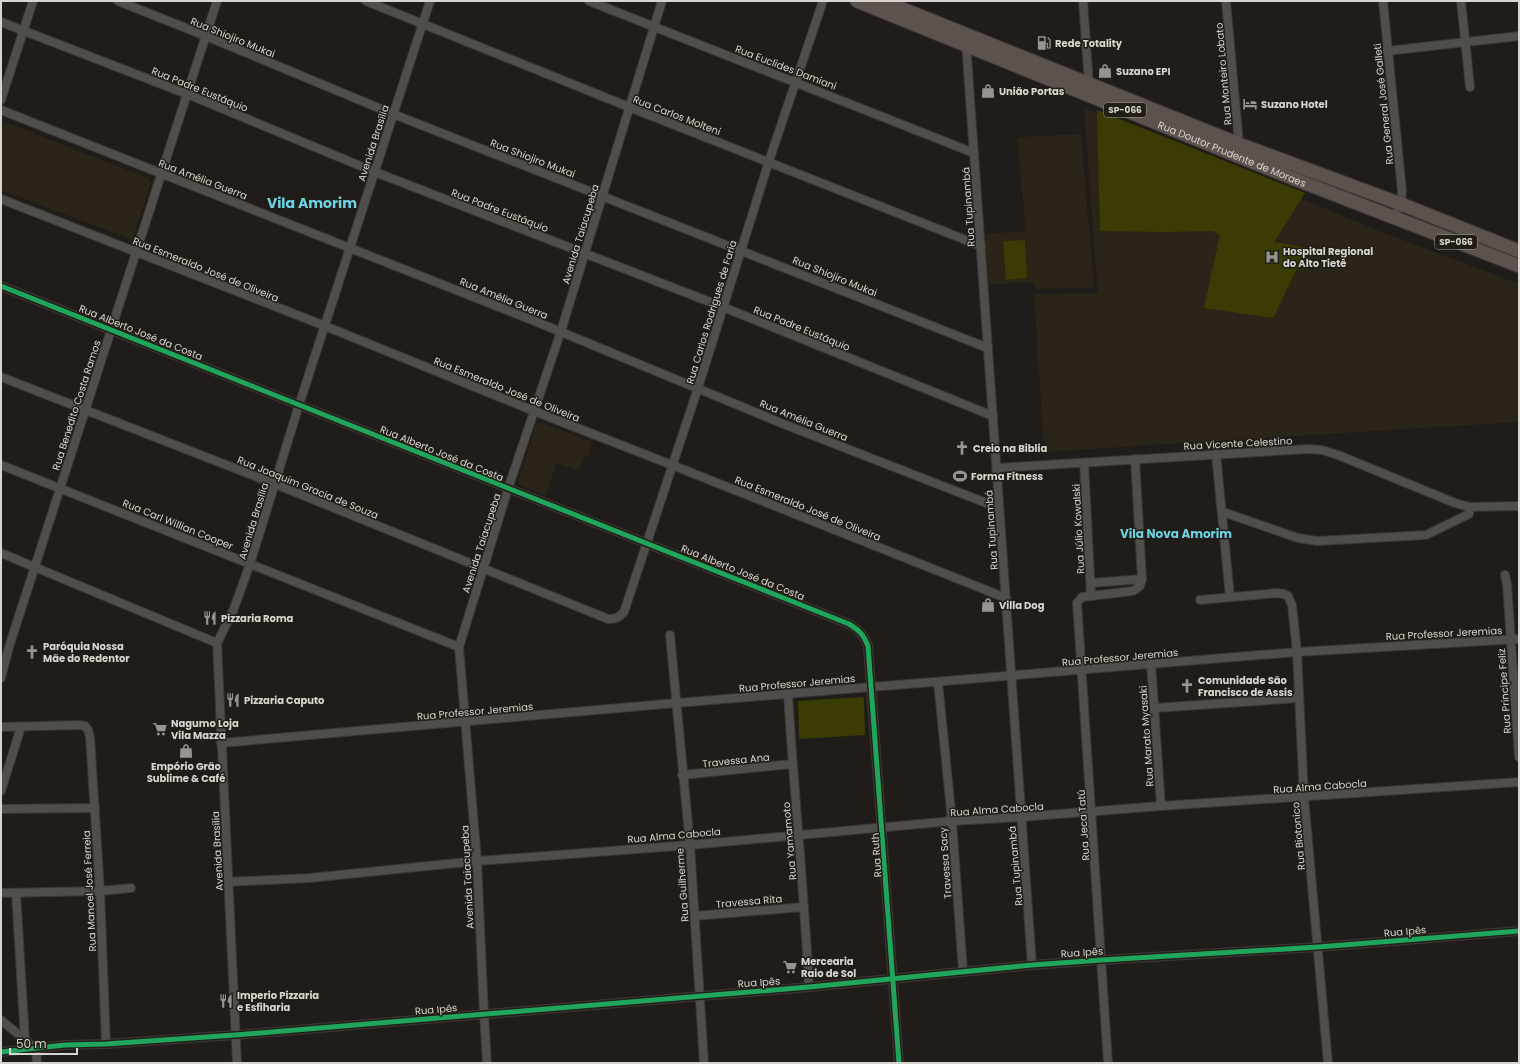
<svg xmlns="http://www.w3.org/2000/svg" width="1520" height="1064" viewBox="0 0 1520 1064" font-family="Poppins,sans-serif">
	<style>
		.built { fill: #2b2418 }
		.green { fill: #3a3c03 }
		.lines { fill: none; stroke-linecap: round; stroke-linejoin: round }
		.minor-casing { stroke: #3a3736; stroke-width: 10 }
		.trunk-casing { stroke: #3a3736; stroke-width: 15 }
		.minor { stroke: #4f4e4b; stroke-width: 8 }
		.trunk { stroke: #5c524e; stroke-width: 13 }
		.cycleway-casing { stroke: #221d16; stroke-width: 8 }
		.cycleway { stroke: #20a55d; stroke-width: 5 }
		.labels { text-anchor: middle; stroke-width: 3; stroke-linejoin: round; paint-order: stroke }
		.shield { fill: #221d16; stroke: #a19e98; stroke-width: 1 }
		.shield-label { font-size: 9px; font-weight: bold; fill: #d8d5d0 }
		.street-label { font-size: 10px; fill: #d8d5d0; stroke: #221d16 }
		.poi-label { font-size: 10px; font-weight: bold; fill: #d8d5d0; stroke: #221d16; text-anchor: start }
		.quarter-label { font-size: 12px; font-weight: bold; fill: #6ad4e5; stroke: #221d16 }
		.district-label { font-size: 14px; font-weight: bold; fill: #6ad4e5; stroke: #221d16 }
	</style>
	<rect width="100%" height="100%" fill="#1f1c19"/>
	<!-- built -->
	<g class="built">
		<path d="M1084,108L1379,231L1519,284V422L1044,452L1034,294L1098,293Z"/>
		<path d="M6,122L148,178L151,183L132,240L1,190V125Z"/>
		<path d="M1081,134L1094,288L1035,289L1034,282L988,285L985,234L1026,231L1017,137Z"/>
		<path d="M540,422L592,442L588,456H585L579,471L556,463L546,496L520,485L518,483L536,424Z"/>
	</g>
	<!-- green -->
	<g class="green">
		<path d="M1097,110L1305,193L1274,242L1307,248L1273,318L1204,308L1220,235L1213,231L1164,232L1100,231Z"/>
		<path d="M1025,240L1027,278L1006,280L1003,241Z"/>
		<path d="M862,697L864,699L865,735L799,739L798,701Z"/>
	</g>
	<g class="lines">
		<defs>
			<g id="minor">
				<path d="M118,1L206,36L393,114L988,348"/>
				<path d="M366,1L629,107L981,246"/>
				<path d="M589,1L974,153"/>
				<path d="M1083,1L1089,85"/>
				<path d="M1226,1L1239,144"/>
				<path d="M1383,1L1402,191L1401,204L1393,217"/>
				<path d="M1461,1L1470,87"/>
				<path d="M1,22L187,94L375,172L723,307L993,416"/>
				<path d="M966,43L1032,965"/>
				<path d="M1387,51L1519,36"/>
				<path d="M1,100L33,1"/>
				<path d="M1,110L537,322L786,425L999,508"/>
				<path d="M1,199L325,326L534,411L672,465L1006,598"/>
				<path d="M1,286L849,624C859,630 864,635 868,646L899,1063"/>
				<path d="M1,377L275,484L608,619C615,619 619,618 624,612L698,388L769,161L823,1"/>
				<path d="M1216,454L1230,597"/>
				<path d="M1084,463L1091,595"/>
				<path d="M1,465L459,647"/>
				<path d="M997,468L1308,449L1322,450L1338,455L1455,503L1470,507L1519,506"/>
				<path d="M1223,512L1298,538L1317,541L1426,535L1469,514L1470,507"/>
				<path d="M1,553L217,643"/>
				<path d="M1505,575L1507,584L1519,757"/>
				<path d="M1091,583L1142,579"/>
				<path d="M1200,600L1277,593L1284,594L1288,596L1292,605L1297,652L1304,797L1328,1063"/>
				<path d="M670,635L690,845L704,1063"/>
				<path d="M1151,664L1161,806"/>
				<path d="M1,678L9,647L217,1"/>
				<path d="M938,682L952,821L963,971"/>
				<path d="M788,694C794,792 804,889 809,987"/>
				<path d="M1155,708L1299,698"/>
				<path d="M1,727L79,725L85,726L88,730L90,737L100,891L106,1044"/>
				<path d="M221,743L676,703L1297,652L1519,639"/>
				<path d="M682,775L792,764"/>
				<path d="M1,791L21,727"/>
				<path d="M1,809L95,808"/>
				<path d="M228,882L309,878L477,861L690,845L952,821L1021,817L1161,806L1519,782"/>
				<path d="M1,893L100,891L131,888"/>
				<path d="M16,893L25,1040"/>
				<path d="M695,916L804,907"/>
				<path d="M1,1020L36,1049L37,1063"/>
				<path d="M1,1052L65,1045L106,1044L235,1035L809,987L1032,965L1102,960L1318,947L1519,931"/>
				<path d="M237,1063L217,643L233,611L250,564L299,405L430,1"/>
				<path d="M487,1063L484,1014L477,861L459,647L508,489L561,331L662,1"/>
				<path d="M1108,1063L1077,603L1082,597L1133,591L1140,586L1142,579L1135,459"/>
			</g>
			<g id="trunk">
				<path id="s1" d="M857,1L1292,178L1519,266"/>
				<path d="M883,1L1239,144L1401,204L1519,251"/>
			</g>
		</defs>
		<!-- minor casing -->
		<use href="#minor" class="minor-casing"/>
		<!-- trunk casing -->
		<use href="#trunk" class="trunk-casing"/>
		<!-- minor -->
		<use href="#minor" class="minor"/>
		<!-- trunk -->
		<use href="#trunk" class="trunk"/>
		<defs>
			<g id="cycleway">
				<path d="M1,286L849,624C859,630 864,635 868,646L899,1063"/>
				<path d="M1,1052L65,1045L106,1044L235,1035L809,987L1032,965L1102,960L1318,947L1519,931"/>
			</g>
		</defs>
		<!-- cycleway casing -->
		<use href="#cycleway" class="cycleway-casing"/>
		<!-- cycleway -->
		<use href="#cycleway" class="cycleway"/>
	</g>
	<!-- icons -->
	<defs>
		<symbol id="fuel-bare" viewBox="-9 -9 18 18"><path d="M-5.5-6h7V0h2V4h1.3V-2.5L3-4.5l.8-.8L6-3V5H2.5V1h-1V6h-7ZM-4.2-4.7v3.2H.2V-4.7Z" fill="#979490" stroke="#221d16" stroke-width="2.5" paint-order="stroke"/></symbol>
		<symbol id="shop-bare" viewBox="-9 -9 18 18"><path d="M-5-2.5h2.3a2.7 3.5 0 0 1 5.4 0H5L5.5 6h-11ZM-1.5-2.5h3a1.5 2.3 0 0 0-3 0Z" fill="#979490" stroke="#221d16" stroke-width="2.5" paint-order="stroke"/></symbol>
		<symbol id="hotel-bare" viewBox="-9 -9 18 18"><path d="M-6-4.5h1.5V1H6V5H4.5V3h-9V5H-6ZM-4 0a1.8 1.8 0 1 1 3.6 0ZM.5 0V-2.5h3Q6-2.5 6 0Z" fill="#979490" stroke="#221d16" stroke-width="2.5" paint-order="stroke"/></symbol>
		<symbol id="hospital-bare" viewBox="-9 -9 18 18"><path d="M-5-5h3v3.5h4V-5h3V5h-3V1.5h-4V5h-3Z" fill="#979490" stroke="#221d16" stroke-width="2.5" paint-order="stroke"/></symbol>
		<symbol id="church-bare" viewBox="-9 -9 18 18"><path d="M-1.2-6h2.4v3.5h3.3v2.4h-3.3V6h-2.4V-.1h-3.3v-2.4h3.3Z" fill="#979490" stroke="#221d16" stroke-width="2.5" paint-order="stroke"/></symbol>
		<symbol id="stadium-bare" viewBox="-9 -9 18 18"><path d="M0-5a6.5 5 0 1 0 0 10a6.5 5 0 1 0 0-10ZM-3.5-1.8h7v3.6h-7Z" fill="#979490" stroke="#221d16" stroke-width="2.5" paint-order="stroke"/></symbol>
		<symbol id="restaurant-bare" viewBox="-9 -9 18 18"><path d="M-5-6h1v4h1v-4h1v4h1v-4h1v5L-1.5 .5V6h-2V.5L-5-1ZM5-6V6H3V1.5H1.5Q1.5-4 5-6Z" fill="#979490" stroke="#221d16" stroke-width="2.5" paint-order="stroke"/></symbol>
		<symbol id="supermarket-bare" viewBox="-9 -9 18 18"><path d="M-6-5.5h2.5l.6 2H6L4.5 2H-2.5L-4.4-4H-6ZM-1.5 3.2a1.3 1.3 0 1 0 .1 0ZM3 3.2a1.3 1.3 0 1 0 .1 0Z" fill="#979490" stroke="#221d16" stroke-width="2.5" paint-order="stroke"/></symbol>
	</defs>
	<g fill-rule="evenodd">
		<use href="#fuel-bare" x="1034" y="33" width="20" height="20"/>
		<use href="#shop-bare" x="1095" y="61" width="20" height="20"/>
		<use href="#shop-bare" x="978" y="81" width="20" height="20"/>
		<use href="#hotel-bare" x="1240" y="94" width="20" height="20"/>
		<use href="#hospital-bare" x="1262" y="247" width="20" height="20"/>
		<use href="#church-bare" x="952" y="438" width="20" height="20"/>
		<use href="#stadium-bare" x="950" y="466" width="20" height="20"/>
		<use href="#shop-bare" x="978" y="595" width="20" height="20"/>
		<use href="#restaurant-bare" x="200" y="608" width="20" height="20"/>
		<use href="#church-bare" x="22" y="642" width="20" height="20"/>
		<use href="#church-bare" x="1177" y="676" width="20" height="20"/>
		<use href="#restaurant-bare" x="223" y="690" width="20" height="20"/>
		<use href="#supermarket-bare" x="150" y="719" width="20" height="20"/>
		<use href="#shop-bare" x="176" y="741" width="20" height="20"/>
		<use href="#supermarket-bare" x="780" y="957" width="20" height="20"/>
		<use href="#restaurant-bare" x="216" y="991" width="20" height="20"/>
	</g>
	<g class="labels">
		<!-- shield labels -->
		<g class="shield">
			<rect x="1104" y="103" width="42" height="14" rx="3"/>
			<rect x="1435" y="235" width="42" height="14" rx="3"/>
		</g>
		<g class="shield-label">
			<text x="1125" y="113">SP-066</text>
			<text x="1456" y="245">SP-066</text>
		</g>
		<!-- street labels -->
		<g class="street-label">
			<text transform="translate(233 37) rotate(22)" y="4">Rua Shiojiro Mukai</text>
			<text transform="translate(786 67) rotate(21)" y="4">Rua Euclides Damiani</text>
			<text transform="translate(1223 74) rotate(-95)" y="4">Rua Monteiro Lobato</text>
			<text transform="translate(200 89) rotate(22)" y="4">Rua Padre Eustáquio</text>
			<text transform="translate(1383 104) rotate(-96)" y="4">Rua General José Galleti</text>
			<text transform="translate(677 115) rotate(21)" y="4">Rua Carlos Molteni</text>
			<text transform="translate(373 143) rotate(-72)" y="4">Avenida Brasília</text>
			<text dy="4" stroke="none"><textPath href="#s1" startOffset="405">Rua Doutor Prudente de Moraes</textPath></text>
			<text transform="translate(533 158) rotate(21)" y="4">Rua Shiojiro Mukai</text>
			<text transform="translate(203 179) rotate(21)" y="4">Rua Amélia Guerra</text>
			<text transform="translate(968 207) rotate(-94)" y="4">Rua Tupinambá</text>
			<text transform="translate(500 210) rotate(21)" y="4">Rua Padre Eustáquio</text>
			<text transform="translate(580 234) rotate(-73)" y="4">Avenida Taiacupeba</text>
			<text transform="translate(206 269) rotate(22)" y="4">Rua Esmeraldo José de Oliveira</text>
			<text transform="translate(835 276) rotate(22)" y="4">Rua Shiojiro Mukai</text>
			<text transform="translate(504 298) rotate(22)" y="4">Rua Amélia Guerra</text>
			<text transform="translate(711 312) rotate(-73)" y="4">Rua Carlos Rodrigues de Faria</text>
			<text transform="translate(802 328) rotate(22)" y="4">Rua Padre Eustáquio</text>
			<text transform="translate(141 332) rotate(22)" y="4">Rua Alberto José da Costa</text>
			<text transform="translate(507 389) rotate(22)" y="4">Rua Esmeraldo José de Oliveira</text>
			<text transform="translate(76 405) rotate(-72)" y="4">Rua Benedito Costa Ramos</text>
			<text transform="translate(804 420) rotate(22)" y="4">Rua Amélia Guerra</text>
			<text transform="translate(1238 443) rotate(-3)" y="4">Rua Vicente Celestino</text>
			<text transform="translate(442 453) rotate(22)" y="4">Rua Alberto José da Costa</text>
			<text transform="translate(308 487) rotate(22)" y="4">Rua Joaquim Gracia de Souza</text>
			<text transform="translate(808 508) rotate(22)" y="4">Rua Esmeraldo José de Oliveira</text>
			<text transform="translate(253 521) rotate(-73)" y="4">Avenida Brasília</text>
			<text transform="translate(178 524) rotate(22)" y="4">Rua Carl Willian Cooper</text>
			<text transform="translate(1078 529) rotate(-93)" y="4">Rua Júlio Kowalski</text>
			<text transform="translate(991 530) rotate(-94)" y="4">Rua Tupinambá</text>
			<text transform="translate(481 543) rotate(-72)" y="4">Avenida Taiacupeba</text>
			<text transform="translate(743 572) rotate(22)" y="4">Rua Alberto José da Costa</text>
			<text transform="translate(1444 633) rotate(-3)" y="4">Rua Professor Jeremias</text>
			<text transform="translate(1120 657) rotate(-5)" y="4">Rua Professor Jeremias</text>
			<text transform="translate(797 683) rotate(-5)" y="4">Rua Professor Jeremias</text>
			<text transform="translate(1504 691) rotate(-94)" y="4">Rua Principe Feliz</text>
			<text transform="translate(475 711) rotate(-5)" y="4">Rua Professor Jeremias</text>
			<text transform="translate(1146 736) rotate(-94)" y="4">Rua Marato Myasaki</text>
			<text transform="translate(736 760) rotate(-6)" y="4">Travessa Ana</text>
			<text transform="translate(1320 786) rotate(-4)" y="4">Rua Alma Cabocla</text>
			<text transform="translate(997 809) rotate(-4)" y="4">Rua Alma Cabocla</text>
			<text transform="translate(1083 825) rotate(-94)" y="4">Rua Jeca Tatú</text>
			<text transform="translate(674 835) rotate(-5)" y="4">Rua Alma Cabocla</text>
			<text transform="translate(1298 836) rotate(-95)" y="4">Rua Biotonico</text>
			<text transform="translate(789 841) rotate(-95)" y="4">Rua Yamamoto</text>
			<text transform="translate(217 851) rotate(-93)" y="4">Avenida Brasília</text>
			<text transform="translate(876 855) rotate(-94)" y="4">Rua Ruth</text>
			<text transform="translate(945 863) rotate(-94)" y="4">Travessa Sacy</text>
			<text transform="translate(1015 866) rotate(-95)" y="4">Rua Tupinambá</text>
			<text transform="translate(467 877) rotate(-93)" y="4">Avenida Taiacupeba</text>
			<text transform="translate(682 885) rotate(-94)" y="4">Rua Guilherme</text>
			<text transform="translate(89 891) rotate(-93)" y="4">Rua Manoel José Ferreia</text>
			<text transform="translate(749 901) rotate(-5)" y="4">Travessa Rita</text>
			<text transform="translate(1405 931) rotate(-5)" y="4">Rua Ipês</text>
			<text transform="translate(1082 952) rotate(-4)" y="4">Rua Ipês</text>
			<text transform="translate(759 982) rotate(-4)" y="4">Rua Ipês</text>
			<text transform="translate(436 1009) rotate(-5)" y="4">Rua Ipês</text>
		</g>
		<!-- poi labels -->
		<g class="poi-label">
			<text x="1055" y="47">Rede Totality</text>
			<text x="1116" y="75">Suzano EPI</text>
			<text x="999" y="95">União Portas</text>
			<text x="1261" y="108">Suzano Hotel</text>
			<text x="1283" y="255">Hospital Regional<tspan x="1283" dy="12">do Alto Tietê</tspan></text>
			<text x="973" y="452">Creio na Biblia</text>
			<text x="971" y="480">Forma Fitness</text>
			<text x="999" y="609">Villa Dog</text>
			<text x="221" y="622">Pizzaria Roma</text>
			<text x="43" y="650">Paróquia Nossa<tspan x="43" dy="12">Mãe do Redentor</tspan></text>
			<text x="1198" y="684">Comunidade São<tspan x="1198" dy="12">Francisco de Assis</tspan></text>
			<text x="244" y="704">Pizzaria Caputo</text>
			<text x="171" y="727">Nagumo Loja<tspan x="171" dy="12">Vila Mazza</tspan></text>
			<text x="186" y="770" text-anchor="middle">Empório Grão<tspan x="186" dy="12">Sublime &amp; Café</tspan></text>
			<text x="801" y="965">Mercearia<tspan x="801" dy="12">Raio de Sol</tspan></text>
			<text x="237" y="999">Imperio Pizzaria<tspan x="237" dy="12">e Esfiharia</tspan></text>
		</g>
		<!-- quarter labels -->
		<g class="quarter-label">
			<text x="1176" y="538">Vila Nova Amorim</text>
		</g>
		<!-- district labels -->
		<g class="district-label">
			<text x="312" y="208">Vila Amorim</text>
		</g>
	</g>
	<!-- border -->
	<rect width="1520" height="1064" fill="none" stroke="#d8d5d0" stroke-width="4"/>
	<!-- scale -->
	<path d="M10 1048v6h67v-6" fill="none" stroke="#d8d5d0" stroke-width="2"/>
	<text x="16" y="1048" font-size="12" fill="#d8d5d0" stroke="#221d16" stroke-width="3" paint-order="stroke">50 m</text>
</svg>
